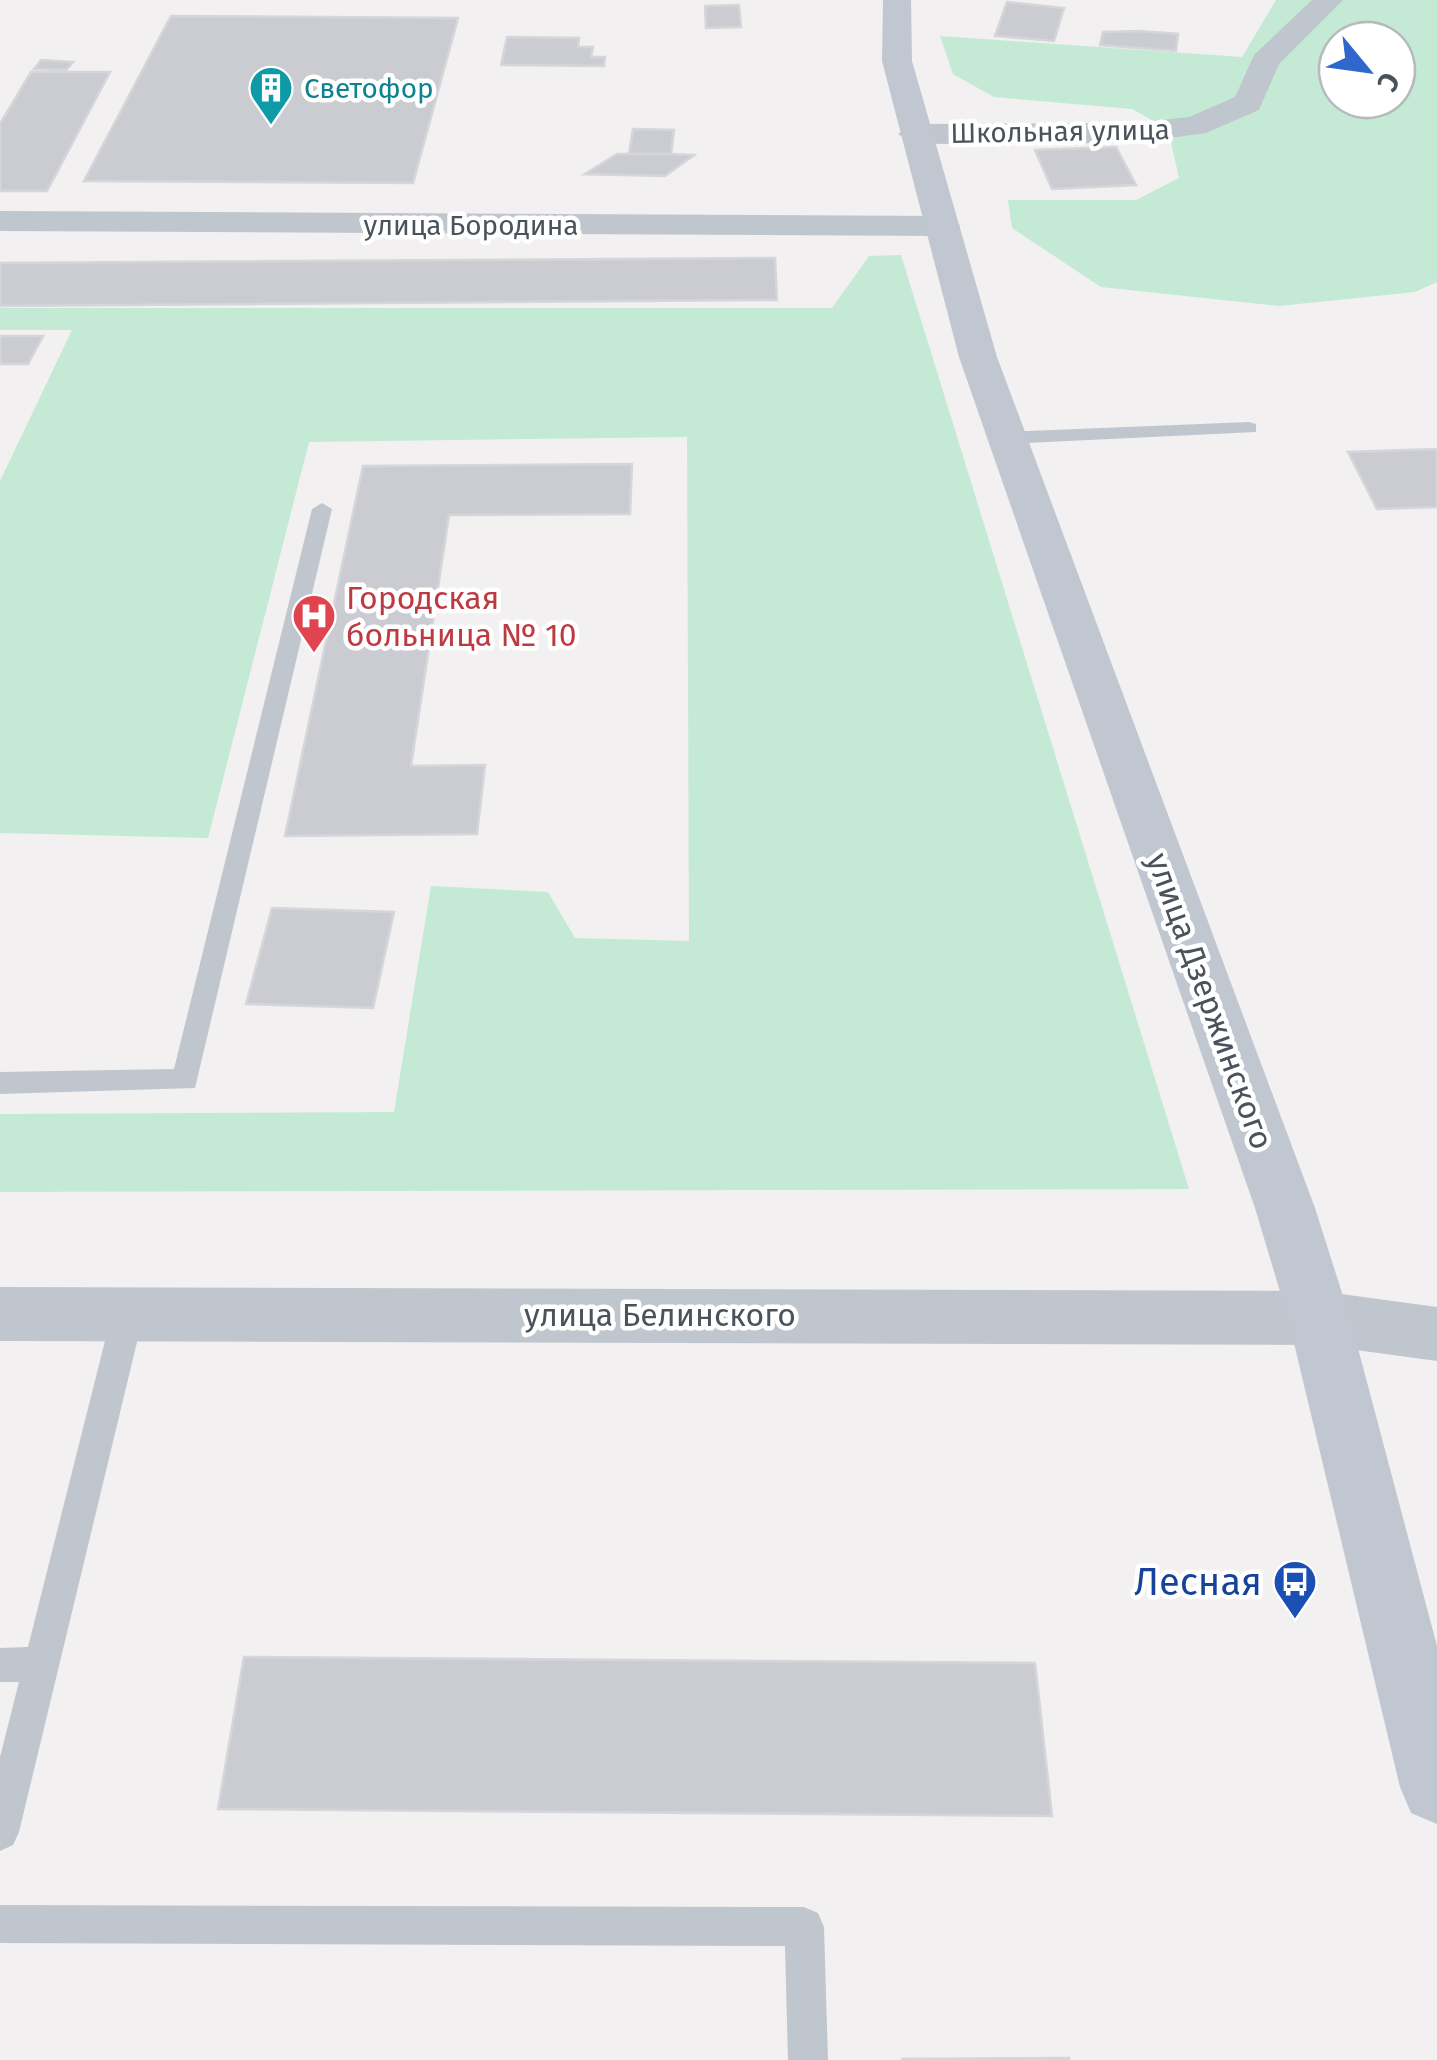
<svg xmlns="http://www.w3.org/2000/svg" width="1437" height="2060" viewBox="0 0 1437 2060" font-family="'Fira Sans',sans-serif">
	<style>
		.green { fill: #c4ead6; fill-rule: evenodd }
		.building { fill: #cbccd2; stroke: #d5d6da; stroke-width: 2.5 }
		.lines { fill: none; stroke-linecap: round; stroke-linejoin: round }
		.service { fill: #c0c6cd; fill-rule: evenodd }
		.minor { fill: #c0c6cd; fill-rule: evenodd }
		.tertiary { fill: #c0c6cd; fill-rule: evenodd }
		.secondary { fill: #c0c7d1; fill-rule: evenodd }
		.labels { text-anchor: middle; stroke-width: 9; stroke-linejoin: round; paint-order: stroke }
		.far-culture-label { font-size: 28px; fill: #0d838f; stroke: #fff; text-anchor: start }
		.far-street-label { font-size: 28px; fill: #4a525b; stroke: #fff }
		.health-label { font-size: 32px; fill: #be3a42; stroke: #fff; text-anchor: start }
		.street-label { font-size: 32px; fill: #4a525b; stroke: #fff }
		.near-transit-label { font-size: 38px; fill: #164399; stroke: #fff; text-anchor: end }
	</style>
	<rect width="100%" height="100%" fill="#f2f0f0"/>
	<!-- green -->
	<g class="green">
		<path d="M1276,0H1437V282L1415,292L1279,306L1101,287L1012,228L1008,200H1136L1179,178L1168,129L1132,109L994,97L953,74L940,36L1242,57ZM1337,40H1397V100H1337Z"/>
		<path d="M901,255L1189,1189L0,1192V1114L394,1112L431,886L548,892L575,938L689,941L687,437L309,442L208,838L0,833V481L72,330H0V308H832L869,256Z"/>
	</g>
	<!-- building -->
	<g class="building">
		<path d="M1007,2L1064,8L1054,41L995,36Z"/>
		<path d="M739,5L741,27L706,28L705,6Z"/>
		<path d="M171,16L458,18L413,183L84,181Z"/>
		<path d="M1140,31L1178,34L1176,51L1100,45L1103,32Z"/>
		<path d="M507,37L579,38L578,47H593L591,57H605L604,66L501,65Z"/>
		<path d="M41,60L73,62L66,70L34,69Z"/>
		<path d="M31,72H110L47,191H0V124Z"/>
		<path d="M633,129L674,130L671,154H629Z"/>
		<path d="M1116,147L1136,185L1052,189L1035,150Z"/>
		<path d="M617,154H671L694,155L665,176L585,174Z"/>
		<path d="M775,258L777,300L0,306V263Z"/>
		<path d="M0,336H43L28,364H0Z"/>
		<path d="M1437,449V507L1377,509L1348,452Z"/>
		<path d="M632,464L630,514L449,515L411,766L485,765L477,834L285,836L363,466Z"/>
		<path d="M272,908L394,912L373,1008L246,1004Z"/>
		<path d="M244,1657L1035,1663L1052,1816L218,1809Z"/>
		<path d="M1069,2058V2060L901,2059Z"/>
	</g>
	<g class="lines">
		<!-- service -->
		<g class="service">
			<path d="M1249,422L1256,424V432L1006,444L996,438L1006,432Z"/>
			<path d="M322,503L332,509L195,1088L0,1094V1072L174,1069L312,509Z"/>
			<path d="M128,1300L139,1304L144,1313L19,1832L13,1845L0,1851V1757L19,1682H0V1648L28,1647L112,1313L117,1304Z"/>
			<path d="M0,1905L804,1907L818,1913L824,1927L828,2060H788L785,1946L0,1943Z"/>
		</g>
		<!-- minor -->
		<g class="minor">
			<path d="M1312,0H1343L1279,64L1259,110L1206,133L1134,143L914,144L898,134L914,124L1134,123L1189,117L1235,97L1254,55Z"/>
			<path d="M0,211L943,216L955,219L960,226L955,233L943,236L0,231Z"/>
			<path d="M1319,1291L1437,1307V1361L1319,1345L1297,1337L1288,1318L1297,1299Z"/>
		</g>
		<!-- tertiary -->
		<path class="tertiary" d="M0,1287L1319,1291L1341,1299L1350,1318L1341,1337L1319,1345L0,1341Z"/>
		<!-- secondary -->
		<path class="secondary" d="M883,0H911L912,61L997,357L1315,1208L1350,1318L1437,1646V1824L1411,1813L1400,1787L1288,1318L1255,1208L959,357L882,61Z"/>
	</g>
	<!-- icons -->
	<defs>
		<symbol id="building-pin" viewBox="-11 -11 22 30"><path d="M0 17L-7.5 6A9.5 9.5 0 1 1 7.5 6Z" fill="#0f9aa8" stroke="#fff"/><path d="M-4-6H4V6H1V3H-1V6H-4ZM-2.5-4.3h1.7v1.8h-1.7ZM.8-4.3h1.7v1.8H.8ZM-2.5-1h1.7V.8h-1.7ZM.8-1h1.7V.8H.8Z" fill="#fff"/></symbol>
		<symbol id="hospital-pin" viewBox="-11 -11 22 30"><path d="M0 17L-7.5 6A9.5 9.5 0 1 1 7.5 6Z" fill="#e0444e" stroke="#fff"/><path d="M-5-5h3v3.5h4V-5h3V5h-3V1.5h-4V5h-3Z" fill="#fff"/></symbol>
		<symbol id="bus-pin" viewBox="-11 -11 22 30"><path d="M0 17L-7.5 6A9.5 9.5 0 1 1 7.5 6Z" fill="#1a4fb4" stroke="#fff"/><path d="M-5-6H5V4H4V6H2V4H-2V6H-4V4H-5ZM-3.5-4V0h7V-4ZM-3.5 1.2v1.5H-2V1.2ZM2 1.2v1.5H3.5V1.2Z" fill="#fff"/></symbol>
	</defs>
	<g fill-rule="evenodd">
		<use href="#building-pin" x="246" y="63" width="50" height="68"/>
		<use href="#hospital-pin" x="289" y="591" width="50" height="68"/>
		<use href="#bus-pin" x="1270" y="1557" width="50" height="68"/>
	</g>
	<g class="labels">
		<!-- far-culture labels -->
		<g class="far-culture-label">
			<text x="304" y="98">Светофор</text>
		</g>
		<!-- far-street labels -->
		<g class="far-street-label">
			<text transform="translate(1060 131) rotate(-1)" y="10">Школьная улица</text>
			<text x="471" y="235">улица Бородина</text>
		</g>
		<!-- health labels -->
		<g class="health-label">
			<text x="346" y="609">Городская<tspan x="346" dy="37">больница № 10</tspan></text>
		</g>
		<!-- street labels -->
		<g class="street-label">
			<text transform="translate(1210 1001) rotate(70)" y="11">улица Дзержинского</text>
			<text x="660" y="1326">улица Белинского</text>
		</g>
		<!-- near-transit labels -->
		<g class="near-transit-label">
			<text x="1262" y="1595">Лесная</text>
		</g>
	</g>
	<!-- north arrow -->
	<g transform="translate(1367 70) rotate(119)"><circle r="48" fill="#ffffff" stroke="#b7babd" stroke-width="2.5"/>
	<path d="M0-8L18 38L0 25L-18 38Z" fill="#2f67cd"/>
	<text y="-15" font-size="28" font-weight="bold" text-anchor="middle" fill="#4a525b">С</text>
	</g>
</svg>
